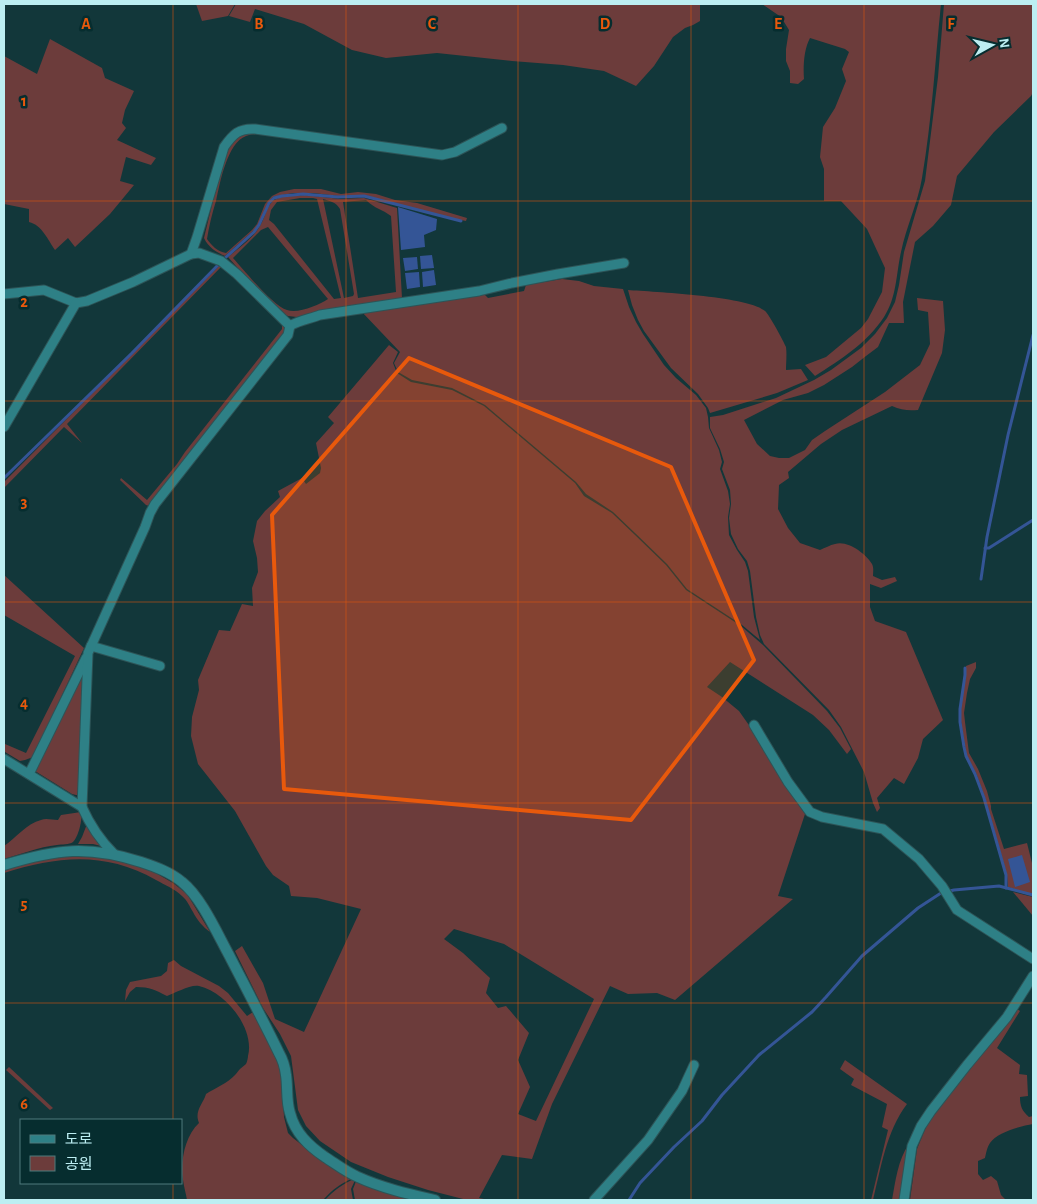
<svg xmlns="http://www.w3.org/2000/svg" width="1037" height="1204" viewBox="0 0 1037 1204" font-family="'Alegreya Sans','Noto Sans KR',sans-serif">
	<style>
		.green { fill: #6c3c3b; fill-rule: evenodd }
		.water { fill: #345596 }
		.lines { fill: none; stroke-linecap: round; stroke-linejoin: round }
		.stream { stroke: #345596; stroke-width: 3 }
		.minor-casing { stroke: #2d5457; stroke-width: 11 }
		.tertiary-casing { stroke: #2d5457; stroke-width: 12 }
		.minor { stroke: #2e8086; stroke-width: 9 }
		.tertiary { stroke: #2e8086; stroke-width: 10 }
		.marked { fill: #e8590c; fill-opacity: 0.2; stroke: #e8590c; stroke-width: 4; stroke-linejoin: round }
		.grid { fill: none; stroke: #e8590c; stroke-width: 1; stroke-opacity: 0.55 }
		.grid-label { font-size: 16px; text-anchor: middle; font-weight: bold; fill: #e8590c; stroke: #062d2f; stroke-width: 5; stroke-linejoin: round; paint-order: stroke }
	</style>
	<rect width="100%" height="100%" fill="#12373a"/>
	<!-- green -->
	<g class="green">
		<path d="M196,4H235L228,16L202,21Z"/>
		<path d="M236,4H700V21L693,25L685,28L673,37L654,66L636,86L604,71L563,65L512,61L437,53L386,58L352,50L304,24L255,9L250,22L229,16Z"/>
		<path d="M762,4H941C935,62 932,120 922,178C918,203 906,227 901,252C896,274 897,297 884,317C867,343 840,360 815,376L805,365L826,357L861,328L868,319L882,292L885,268L867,229L841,201H824V169L820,157L823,127L835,108L846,81L842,69L849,52L845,49L810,38C804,49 803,66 804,79L798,84L790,83V71L786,61V49L789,30L781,17Z"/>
		<path d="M944,4H1033V92L1031,96L994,132L957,176L951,205L933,226L915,242L903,302L904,323H889L878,347L866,356L852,367L824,385L808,393L783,400L744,420L757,444L770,456L779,458H789L805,450L812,440L825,431L885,392L920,365L930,344L928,312L918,310L917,298L943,301L945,330L942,353L918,410C908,411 901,410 892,406L842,430L821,444L788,472L789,478L779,485L778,509L788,528L800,543L820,550C825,548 830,545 835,544C848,540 866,554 872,564C874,568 873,572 873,576L882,580L895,577L897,581L881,588L870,584V607L875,621L906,632L943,720L923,739L918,758L904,784L894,778L877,798L880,808L877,812L873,803L864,772L841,727L829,710L764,644L760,635L756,617L750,571L747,561L738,549L731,534L729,518L731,504L730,490L722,469L724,462L720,449L710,428V417L723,415L776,398L814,380L831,370L861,348L875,334L887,318L895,302L899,285L904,252L925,181L938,77Z"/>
		<path d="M50,39L102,68L105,78L134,91L125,110L122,123L126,128L117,140L156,158L151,165L126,157L120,181L134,185L110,214L75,247L68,238L55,250C48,240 42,225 29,222V209L4,204V56L37,74Z"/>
		<path d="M252,131L278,136C268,135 255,132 246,136C227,143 220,183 216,201C212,214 209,226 207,239C211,245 218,252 226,253L252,230L257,224L265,204L272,196L280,192L294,189H321L341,194L358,192L376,194L395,200L417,203L467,218L466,221L450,218L364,195L338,196L313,193H293L273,197L268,203L259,225L253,231L225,256C216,252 208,247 204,238L217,184L228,148L235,137Z"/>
		<path d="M305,195L340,199L364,198L397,208L402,298L344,308L307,316L297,317L288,316L282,313L258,291L228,257C239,248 254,238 261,224C265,217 267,205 274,200C282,195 295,196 305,195ZM300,198H313L317,199L341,298L334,299L274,224L269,220L271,210L277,202ZM323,199C330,201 336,202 340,209L354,294L353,296L344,298ZM366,200C375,209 382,209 391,216L396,292L358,298L343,202ZM268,227L328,299C319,305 298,314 287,310C273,306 244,270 233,258L261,230Z"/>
		<path d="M222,263L282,320L286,329L284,334L149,506L146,505L120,480L121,478L147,500L177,464L185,452L282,329V325L280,321L222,266L67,424L82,443L64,427L4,488V482Z"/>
		<path d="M562,279L579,281L594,286L623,289L629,307L636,322L643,334L664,365L676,378L696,395L706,408L708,417L709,428L719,450L722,462L720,469L728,491L730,504L728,517L729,535L737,550L745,562L748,571L754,617L760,640L742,625L687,589L667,564L635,533L613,512L586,494L576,482L485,405L452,388L412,380L398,372L394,363L400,352L361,311L484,294L488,298L524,291L526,285Z"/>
		<path d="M628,290C654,292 748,296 765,311C769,314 784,342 786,347C787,354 786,363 786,370L801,369L808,380L777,393L710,413L708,408L698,394L671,368L644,331L638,320L632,305Z"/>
		<path d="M389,345L398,352L393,363L397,373L411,382L452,390L484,406L575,483L584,496L612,513L634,534L666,565L686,590L741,626L763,645L827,711L840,728L851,749L847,754L829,730L813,715L730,662L707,687L722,697L739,711L765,748L785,785L805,814L778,896L793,899L675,1000L657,993L628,994L610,986L552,1104L532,1159L502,1155L479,1198L489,1200H467L428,1190L388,1177L351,1162L320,1141L306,1126L298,1110L291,1056L280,1034L263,1008L235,951L242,946L263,983L275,1019L304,1032L361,909L317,898L291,896L289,886L273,875L266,866L235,811L198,764L191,736L192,717L199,690L198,680L219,630L230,631L242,604L253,606L252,588L258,572L257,558L253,541L257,521L265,511L280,497L278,491L302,478L306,484L320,473L321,468L316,443L334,423L328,417ZM454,929L504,944L594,999L536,1121L518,1114L530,1087L518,1060L529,1033L506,1006L498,1008L486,993L490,978L463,953L444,939Z"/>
		<path d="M4,575L84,648L33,757L25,760L20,761L5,752L4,747L5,744L26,753L75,656L4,615Z"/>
		<path d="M976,662V668L970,679L967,693L964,713L965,722L969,753L978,769L987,791L991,806V809L1004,849L1027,843L1033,867V893H1027L1008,887L1007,875L985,798L976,773L967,756L965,747L961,722L960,709L966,675V666Z"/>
		<path d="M81,675H84L79,795H76L72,794L35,771Z"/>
		<path d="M81,812C83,819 78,838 73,842C69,845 62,844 57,845C39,847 21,854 4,859V846C16,838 27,823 41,820C46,818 52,820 58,820L61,815Z"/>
		<path d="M87,824L101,846L93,844H78L82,837Z"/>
		<path d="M83,855L109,858L147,868L173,883L187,894L210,932C203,927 197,920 193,912C189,906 188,901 182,896C175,889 165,885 156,880C105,851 58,856 4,873V869L47,858Z"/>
		<path d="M1013,892L1033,897V916Z"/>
		<path d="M174,960L181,966L219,986L228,993L247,1016L253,1012L279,1062L282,1080L284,1117L288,1133L293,1138L311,1152L333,1167L353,1178C340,1184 333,1189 323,1200H187C186,1194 184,1187 183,1180C180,1161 185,1136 199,1123C194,1111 203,1104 206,1094C215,1088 228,1083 235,1075C237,1073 238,1071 240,1069C242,1067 244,1066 246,1064C247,1062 248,1058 248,1056C255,1029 226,992 199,986C191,984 175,993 167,996C155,990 150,987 136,987L130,992L125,1001L126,990L130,982L161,976L167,971L168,963Z"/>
		<path d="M1017,1009L1020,1011L997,1048L1020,1065L1019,1074L1027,1075L1028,1096L1020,1097C1020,1106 1022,1111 1029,1117L1033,1116V1124C1021,1126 997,1132 990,1143C987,1147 986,1154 985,1158L978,1161V1174L983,1180L991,1176L997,1181L1001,1195L1006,1200H910L917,1149L926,1127L940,1106Z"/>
		<path d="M845,1060L907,1104C886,1132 881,1168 873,1200H871L888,1130L882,1127L887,1104L851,1085L854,1079L840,1069Z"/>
		<path d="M9,1067L53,1108L50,1110L6,1070Z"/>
		<path d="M909,1144L899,1200H892C895,1183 898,1159 909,1144Z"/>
		<path d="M356,1178L351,1189L353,1200H325C334,1190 343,1184 356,1178Z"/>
		<path d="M357,1179L426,1200H355L353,1189Z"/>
	</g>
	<!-- water -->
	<g class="water">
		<path d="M398,207L437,219L436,230L424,235L425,247L401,250Z"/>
		<path d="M432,255L434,268L421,269L420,256Z"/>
		<path d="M417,257L418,269L405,271L403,258Z"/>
		<path d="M434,270L436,285L423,287L422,272Z"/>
		<path d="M419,272L420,287L407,289L405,273Z"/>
		<path d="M1022,855L1030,882L1015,887L1008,859Z"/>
	</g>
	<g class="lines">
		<!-- stream -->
		<g class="stream">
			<path d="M225,258L254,232L259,225L269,203L274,198L282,196L303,194L338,197L364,196L461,221"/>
			<path d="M4,478L132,353L219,264"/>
			<path d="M985,548H989L1033,520"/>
			<path d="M981,579L987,537L1008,435L1033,335"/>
			<path d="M965,668V675L960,709V722L964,747L966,756L975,774L984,798L1006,875V888"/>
			<path d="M629,1200L640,1183L674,1147L702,1121L722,1095L759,1055L812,1012L826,997L862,956L918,908L941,893L954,890L999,886L1033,895"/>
		</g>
		<defs>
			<g id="minor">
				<path d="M191,254L197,237L224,147C233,134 239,128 255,129L442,155L455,152L502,128"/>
				<path d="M4,294L44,290L76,303L87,301L133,282L191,254L199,253L221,261L237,274L290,326"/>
				<path d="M4,427L76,303"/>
				<path d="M91,646L160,666"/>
				<path d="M754,725L788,782L810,812L822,817L883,829L919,859L942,886L957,910L1033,959"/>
				<path d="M4,759L82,807"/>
				<path d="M29,774L86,658"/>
				<path d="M114,854C100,840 90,825 82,807L88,653L145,527L150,513L155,504L288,335L290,326C299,320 310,319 320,315L479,291L512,283L558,274L624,263"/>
				<path d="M594,1200L648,1140L682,1091L694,1065"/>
				<path d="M904,1200L912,1146L921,1126L931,1111L967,1065L1007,1017L1033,976"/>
			</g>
			<path id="tertiary" d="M4,865C57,849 88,845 141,862C156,867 170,872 182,882C201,897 217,933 229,955C246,988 263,1020 279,1053C283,1060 285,1067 286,1075C288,1088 286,1101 290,1113C295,1133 309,1146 325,1157C336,1164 346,1172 358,1177C382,1188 409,1194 435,1200"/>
		</defs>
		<!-- minor casing -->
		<use href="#minor" class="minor-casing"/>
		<!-- tertiary casing -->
		<use href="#tertiary" class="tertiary-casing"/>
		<!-- minor -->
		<use href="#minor" class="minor"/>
		<!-- tertiary -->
		<use href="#tertiary" class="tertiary"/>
	</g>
	<!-- marked area -->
	<path class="marked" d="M409,358L671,467L754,660L631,820L284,789L272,515Z"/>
	<!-- grid -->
	<path class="grid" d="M173,4V1120M346,4V1200M518,4V1200M691,4V1200M864,4V1200M4,201H1033M4,401H1033M4,602H1033M4,803H1033M4,1003H1033M173,1183V1200"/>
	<g class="grid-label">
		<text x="86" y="29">A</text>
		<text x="259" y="29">B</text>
		<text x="432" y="29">C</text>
		<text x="605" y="29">D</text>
		<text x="778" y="29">E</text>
		<text x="951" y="29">F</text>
		<text x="24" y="106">1</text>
		<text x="24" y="307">2</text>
		<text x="24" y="507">3</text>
		<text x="24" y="708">4</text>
		<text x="24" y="909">5</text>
		<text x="24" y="1109">6</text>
	</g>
	<!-- border -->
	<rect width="1037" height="1204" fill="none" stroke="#bceef2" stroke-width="10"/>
	<!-- legend -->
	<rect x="20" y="1119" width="162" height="65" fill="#062d2f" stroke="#4f7a7d"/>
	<rect x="30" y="1135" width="25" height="8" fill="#2e8086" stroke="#4f7a7d"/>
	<text x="65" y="1144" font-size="15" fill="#bceef2">도로</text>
	<rect x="30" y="1156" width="25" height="15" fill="#6c3c3b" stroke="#4f7a7d"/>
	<text x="65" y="1169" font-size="15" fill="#bceef2">공원</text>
	<!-- north arrow -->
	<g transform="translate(992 45) rotate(82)" stroke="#062d2f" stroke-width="4" paint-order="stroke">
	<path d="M0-4L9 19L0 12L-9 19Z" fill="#bceef2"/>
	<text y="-8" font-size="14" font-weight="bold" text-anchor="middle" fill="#bceef2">N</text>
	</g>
</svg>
